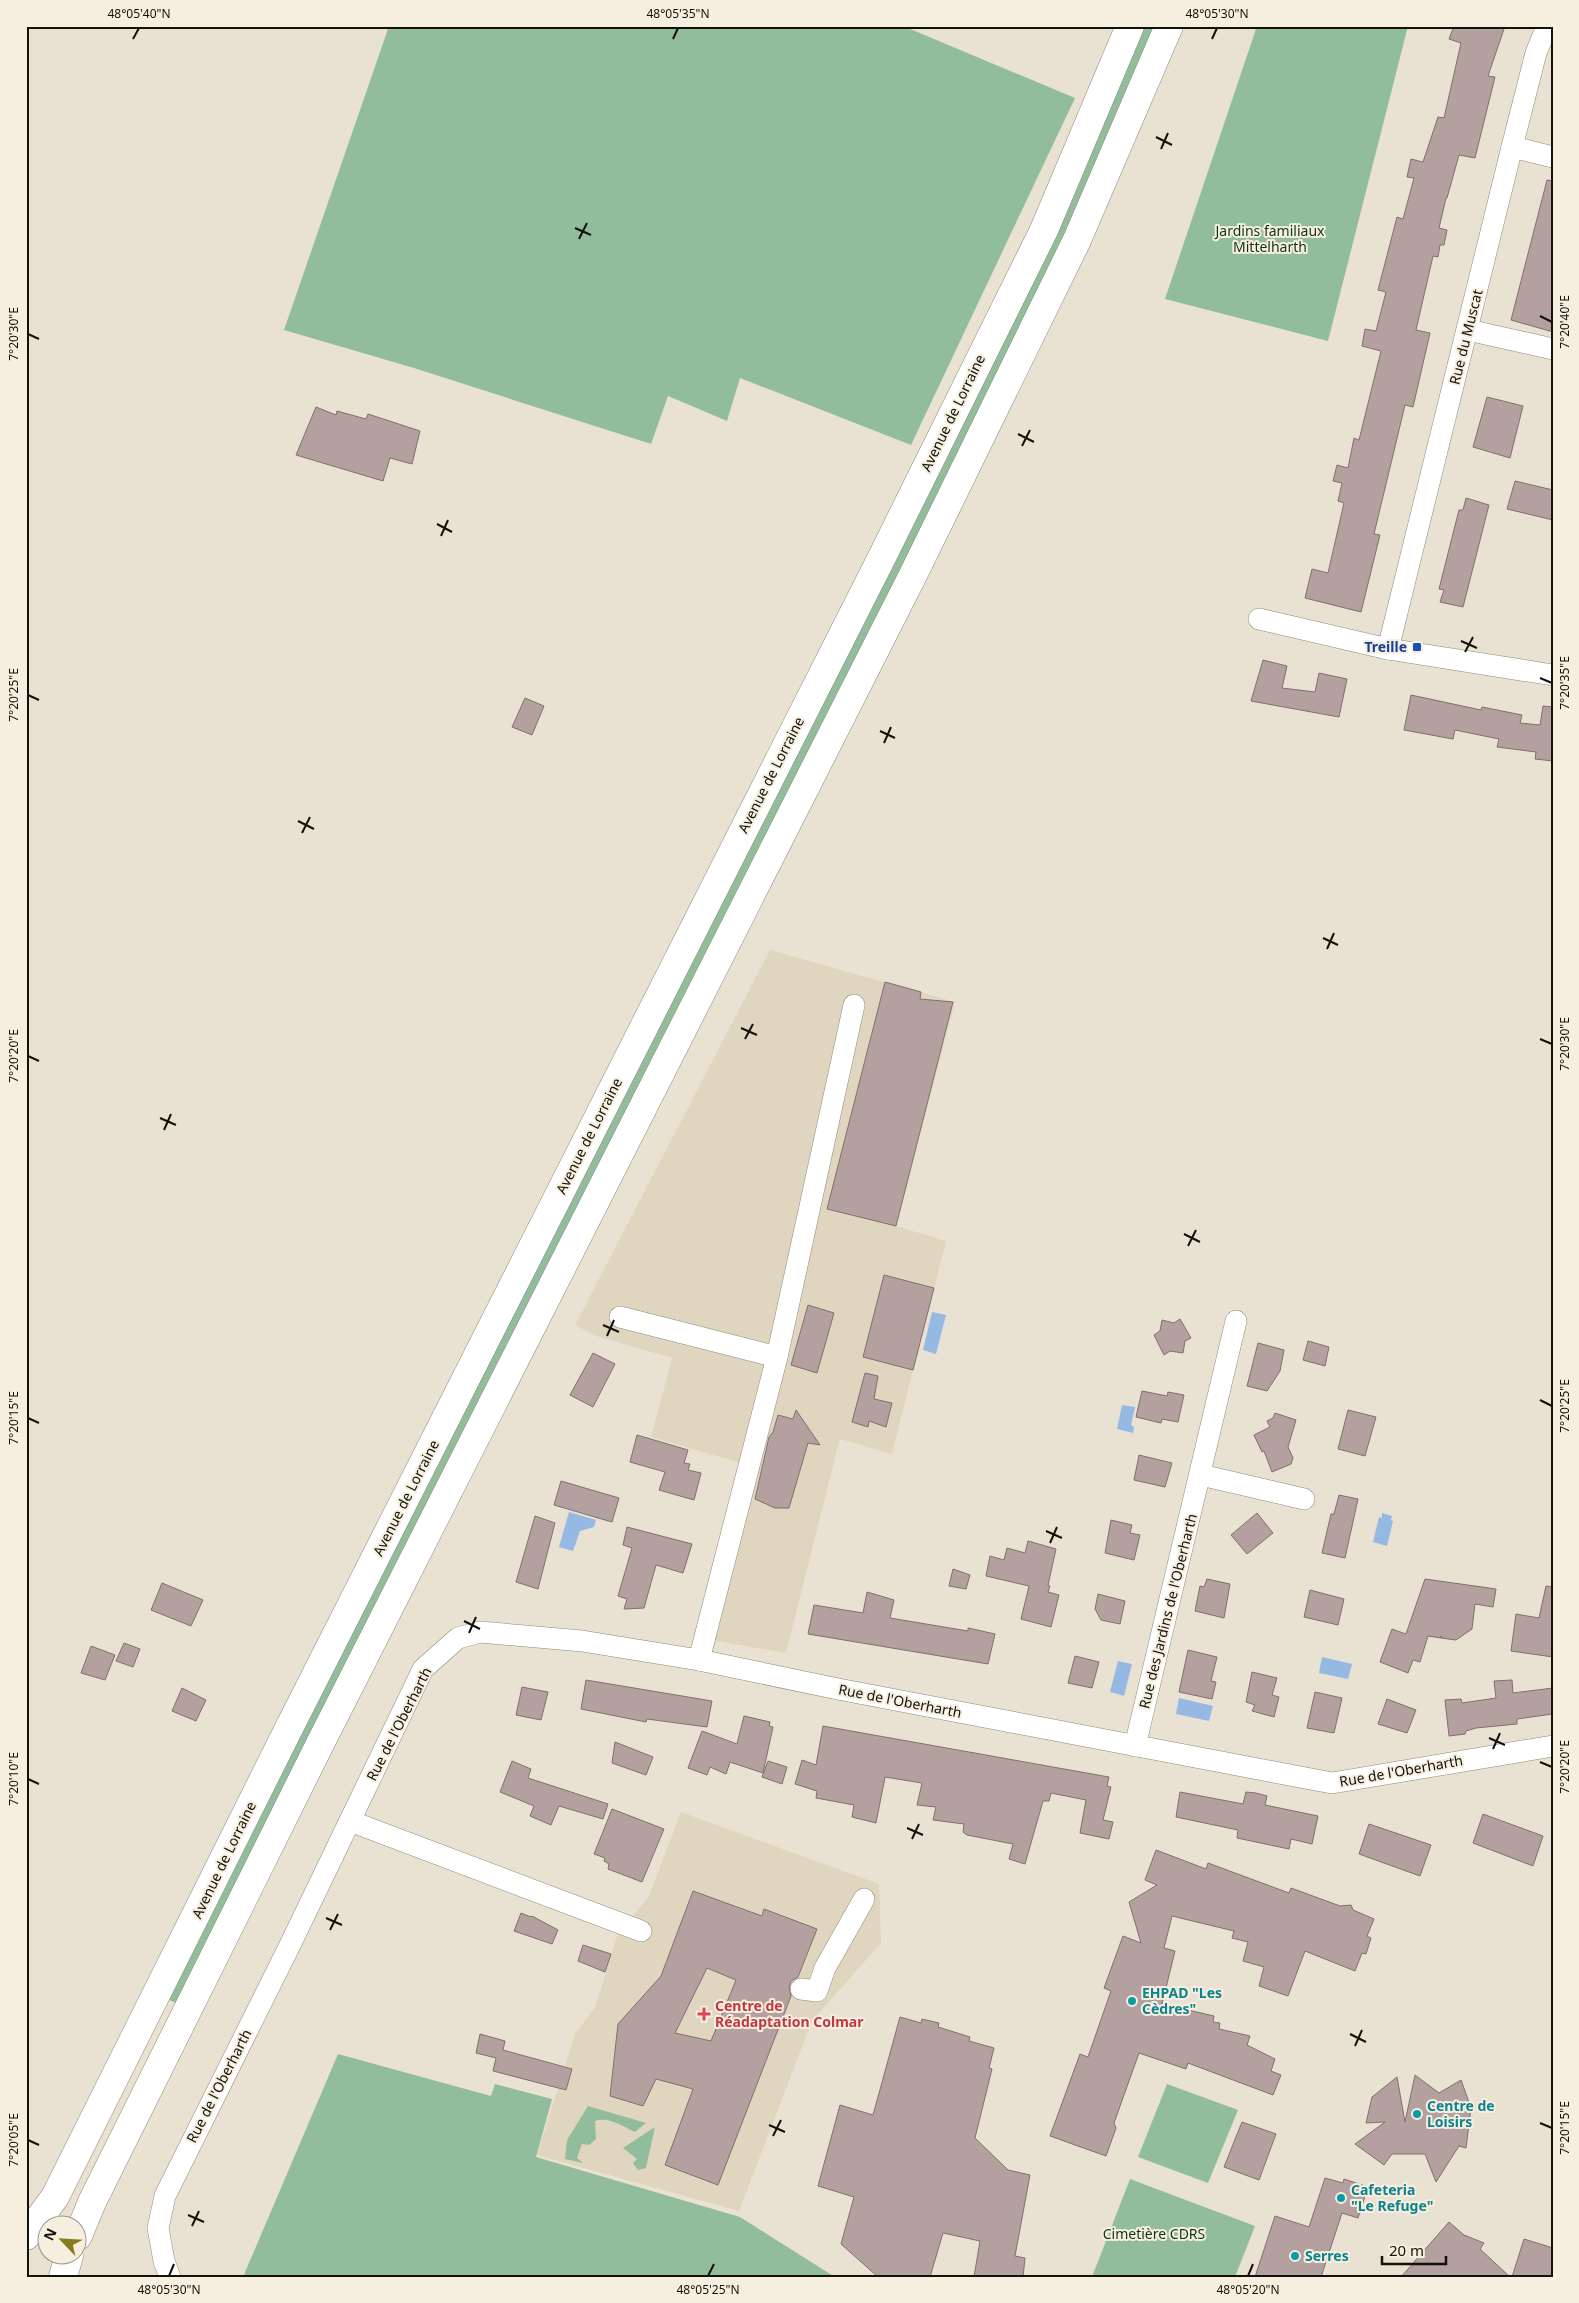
<svg xmlns="http://www.w3.org/2000/svg" width="1579" height="2303" viewBox="0 0 1579 2303" font-family="'Noto Sans',sans-serif">
	<style>
		.built { fill: #e0d6bf }
		.green { fill: #92bd9c }
		.water { fill: #96b9e3 }
		.building { fill: #b4a19f; stroke: #806f6d; fill-rule: evenodd }
		.lines { fill: none; stroke-linecap: round; stroke-linejoin: round }
		.minor-casing { stroke: #90897b; stroke-width: 22 }
		.major-casing { stroke: #90897b; stroke-width: 29 }
		.minor { stroke: #fff; stroke-width: 21 }
		.major { stroke: #fff; stroke-width: 28 }
		.ticks { fill: none; stroke: #13110b; stroke-width: 2 }
		.transit-dot { fill: #1a4fb4; stroke: #f6efdf; stroke-width: 2 }
		.culture-dot { fill: #0f9aa8; stroke: #f6efdf; stroke-width: 2 }
		.health-dot { fill: #e0444e; stroke: #f6efdf; stroke-width: 2 }
		.labels { text-anchor: middle; stroke-width: 4; stroke-linejoin: round; paint-order: stroke }
		.park-label { font-size: 14px; fill: #0f341c; stroke: #f6efdf }
		.street-label { font-size: 14px; fill: #13110b; stroke: #f6efdf }
		.transit-label { font-size: 14px; font-weight: bold; fill: #164399; stroke: #f6efdf; text-anchor: end }
		.culture-label { font-size: 14px; font-weight: bold; fill: #0d838f; stroke: #f6efdf; text-anchor: start }
		.health-label { font-size: 14px; font-weight: bold; fill: #be3a42; stroke: #f6efdf; text-anchor: start }
		.neatline { fill: none; stroke: #13110b; stroke-width: 2 }
		.ticks-label { font-size: 12px; text-anchor: middle; fill: #13110b }
	</style>
	<rect width="100%" height="100%" fill="#e9e2d2"/>
	<!-- built -->
	<g class="built">
		<path d="M770,950L955,1002L896,1226L946,1241L892,1454L840,1439L786,1653L694,1637L741,1463L651,1437L672,1358L596,1336L575,1325Z"/>
		<path d="M681,1812L879,1884L881,1943L812,2021L739,2211L537,2155L575,2034L595,2007L617,1936L649,1896Z"/>
	</g>
	<!-- green -->
	<g class="green">
		<path d="M389,26H903L1075,98L911,445L740,378L727,421L668,396L651,444L414,368L284,330Z"/>
		<path d="M1141,26H1157L1044,285L176,2003L167,1999Z"/>
		<path d="M1257,26H1408L1328,341L1165,299Z"/>
		<path d="M338,2054L491,2096L495,2084L552,2099L536,2157L740,2217L835,2277H243Z"/>
		<path d="M1167,2084L1238,2110L1208,2183L1138,2157Z"/>
		<path d="M588,2106L646,2123L635,2132C622,2126 609,2116 595,2121L596,2139L589,2145L582,2144L577,2158L583,2163L565,2159L567,2140Z"/>
		<path d="M655,2127L646,2168L638,2170L633,2163L637,2159L623,2148Z"/>
		<path d="M1130,2179L1255,2226L1235,2277H1092Z"/>
	</g>
	<!-- water -->
	<g class="water">
		<path d="M932,1312L946,1315L936,1354L923,1350Z"/>
		<path d="M1122,1405L1135,1407L1131,1425L1134,1427L1133,1433L1117,1429Z"/>
		<path d="M569,1512L596,1520L594,1527L580,1531L573,1551L559,1547Z"/>
		<path d="M1382,1513L1392,1516L1391,1520L1393,1521L1387,1546L1373,1542L1379,1517L1382,1518Z"/>
		<path d="M1322,1657L1352,1664L1348,1679L1319,1673Z"/>
		<path d="M1118,1661L1132,1664L1124,1696L1110,1692Z"/>
		<path d="M1179,1698L1213,1706L1209,1721L1176,1714Z"/>
	</g>
	<!-- building -->
	<g class="building">
		<path d="M1454,26H1505L1488,76L1495,77L1475,158L1459,155L1447,198H1446L1439,228L1447,230L1444,245H1440L1438,257L1433,256L1416,330L1430,333L1413,407L1405,405L1374,534L1380,535L1361,612L1305,598L1312,569L1328,573L1344,503L1338,501L1342,483L1333,481L1337,465L1348,468L1354,438L1359,440L1381,351L1362,346L1365,329L1376,331L1386,292L1378,290L1397,217L1403,219L1414,178L1407,177L1411,159L1423,162L1438,117L1444,118L1461,43L1449,39Z"/>
		<path d="M1547,180L1553,181V332L1511,320Z"/>
		<path d="M1487,397L1523,406L1510,458L1473,447Z"/>
		<path d="M316,407L336,415L337,411L366,419L368,414L420,431L412,464L390,458L383,481L296,455Z"/>
		<path d="M1515,481L1553,490V520L1507,509Z"/>
		<path d="M1466,498L1489,505L1463,607L1440,602L1444,590L1439,589L1459,510H1463Z"/>
		<path d="M1263,660L1287,666L1282,688L1315,692L1319,673L1347,679L1339,717L1251,701Z"/>
		<path d="M1411,695L1481,710L1482,707L1522,715L1520,723L1540,725L1543,706L1553,707V761L1535,759L1536,752L1497,747L1499,739L1455,730L1453,739L1404,730Z"/>
		<path d="M525,698L544,706L532,735L512,727Z"/>
		<path d="M885,982L921,992L920,999L953,1002L896,1226L827,1209Z"/>
		<path d="M884,1275L934,1288L913,1370L863,1357Z"/>
		<path d="M808,1305L834,1313L817,1373L791,1365Z"/>
		<path d="M1180,1319L1191,1338L1185,1341L1183,1353L1170,1351L1164,1355L1154,1335L1160,1331L1162,1320L1174,1323Z"/>
		<path d="M1308,1341L1329,1347L1325,1366L1303,1360Z"/>
		<path d="M1258,1343L1284,1350L1280,1371L1267,1391L1247,1386Z"/>
		<path d="M593,1353L615,1364L593,1407L570,1395Z"/>
		<path d="M865,1373L878,1376L874,1399L892,1403L886,1427L869,1421L868,1427L852,1422Z"/>
		<path d="M1142,1391L1167,1396L1168,1392L1184,1395L1178,1422L1162,1419L1161,1423L1136,1417Z"/>
		<path d="M796,1410L820,1445L808,1443L789,1508H775L755,1499L769,1437L773,1432L778,1415L793,1419Z"/>
		<path d="M1348,1410L1376,1417L1365,1456L1338,1449Z"/>
		<path d="M1275,1413L1296,1420L1288,1447L1293,1458L1291,1464L1272,1472L1264,1451L1262,1452L1254,1435L1270,1427L1267,1421L1273,1418Z"/>
		<path d="M637,1435L688,1450L684,1463L690,1464L688,1470L701,1473L694,1500L659,1490L665,1472L630,1462Z"/>
		<path d="M1139,1455L1172,1463L1165,1487L1134,1480Z"/>
		<path d="M561,1481L619,1498L612,1522L554,1505Z"/>
		<path d="M1339,1495L1358,1499L1345,1558L1322,1553L1331,1514H1334Z"/>
		<path d="M1257,1513L1273,1533L1247,1554L1231,1535Z"/>
		<path d="M535,1516L555,1523L538,1589L516,1582Z"/>
		<path d="M1111,1520L1132,1525L1130,1533L1140,1535L1134,1560L1105,1553Z"/>
		<path d="M627,1527L692,1544L683,1573L656,1565L644,1608L624,1609L627,1599L618,1596L632,1548L623,1545Z"/>
		<path d="M1028,1541L1056,1549L1048,1585L1050,1586L1048,1592L1059,1595L1051,1627L1021,1619L1029,1586L986,1576L990,1556L1004,1560L1007,1548L1025,1553Z"/>
		<path d="M953,1569L970,1575L966,1589L949,1586Z"/>
		<path d="M1207,1579L1230,1584L1224,1618L1195,1611L1200,1586L1204,1587Z"/>
		<path d="M1425,1579L1496,1589L1493,1607L1475,1604L1472,1629L1456,1640L1441,1638V1636V1638L1428,1636L1420,1662L1413,1660L1408,1673L1380,1662L1392,1629L1406,1634Z"/>
		<path d="M162,1583L203,1600L191,1626L151,1610Z"/>
		<path d="M1546,1586L1553,1587V1657L1511,1651L1516,1614L1539,1618Z"/>
		<path d="M1310,1590L1344,1599L1338,1625L1304,1617Z"/>
		<path d="M867,1592L894,1600L890,1618L968,1631V1628L995,1634L988,1664L808,1634L814,1605L863,1613Z"/>
		<path d="M1098,1594L1125,1601L1120,1624L1101,1620L1095,1609Z"/>
		<path d="M124,1643L140,1649L133,1667L116,1661Z"/>
		<path d="M91,1646L115,1655L105,1680L81,1673Z"/>
		<path d="M1188,1650L1217,1657L1211,1681L1216,1682L1212,1699L1179,1692Z"/>
		<path d="M1075,1656L1099,1662L1092,1688L1068,1683Z"/>
		<path d="M1252,1672L1277,1678L1272,1695L1279,1697L1274,1717L1252,1711L1255,1705L1246,1702Z"/>
		<path d="M586,1680L712,1701L707,1727L647,1719L646,1722L581,1709Z"/>
		<path d="M1512,1680L1513,1693L1553,1688V1714L1517,1719V1724L1476,1728L1466,1731L1465,1734L1449,1736L1445,1700L1461,1699L1462,1703L1496,1698L1494,1681Z"/>
		<path d="M522,1687L548,1692L541,1720L516,1715Z"/>
		<path d="M182,1688L206,1700L196,1721L172,1711Z"/>
		<path d="M1315,1692L1342,1698L1334,1733L1307,1728Z"/>
		<path d="M1387,1699L1416,1710L1407,1733L1378,1724Z"/>
		<path d="M744,1716L770,1722L769,1726L773,1727L763,1773L730,1762L726,1774L710,1767L707,1775L688,1768L702,1731L737,1744Z"/>
		<path d="M823,1726L1109,1777L1107,1786L1111,1787L1103,1820L1113,1822L1109,1839L1080,1833L1086,1800L1051,1793L1049,1801H1043L1025,1864L1009,1859L1013,1844L967,1835L963,1832L964,1824L933,1820L936,1807L917,1805L922,1783L885,1777L876,1823L852,1817L854,1805L816,1798L817,1791L795,1784L802,1760L816,1765Z"/>
		<path d="M615,1742L653,1757L646,1775L612,1763Z"/>
		<path d="M512,1761L531,1769L528,1778L608,1804L603,1819L559,1806L551,1825L530,1816L534,1806L500,1792Z"/>
		<path d="M768,1761L787,1767L782,1784L762,1777Z"/>
		<path d="M1180,1792L1243,1804L1246,1792L1256,1793L1267,1796L1265,1805L1318,1816L1312,1844L1291,1839L1289,1849L1237,1838L1238,1830L1176,1817Z"/>
		<path d="M612,1809L664,1829L642,1882L608,1869L609,1864L604,1861L605,1858L594,1854Z"/>
		<path d="M1483,1814L1543,1836L1533,1866L1473,1843Z"/>
		<path d="M1369,1824L1431,1845L1420,1876L1359,1854Z"/>
		<path d="M1156,1850L1206,1869L1208,1863L1289,1893L1291,1888L1340,1906L1351,1905L1353,1910L1374,1919L1367,1936L1371,1938L1366,1954L1362,1953L1355,1971L1305,1951L1288,1996L1259,1986L1264,1967L1243,1961L1248,1942L1232,1938L1234,1931L1172,1916L1164,1948L1175,1951L1162,2004L1214,2016L1213,2022L1220,2023L1219,2029L1250,2036L1247,2045L1275,2059L1271,2071L1281,2075L1273,2095L1188,2063L1186,2069L1139,2053L1114,2123L1116,2128L1106,2156L1050,2136L1080,2054L1088,2057L1111,1991L1104,1988L1123,1936L1141,1943L1129,1902L1157,1885L1145,1880Z"/>
		<path d="M693,1891L762,1916L764,1909L817,1929L798,1977L791,1981L789,1987L791,1996L718,2185L665,2165L693,2089L656,2079L643,2106L610,2096L618,2024L661,1976ZM707,1968L736,1980L711,2041L675,2033Z"/>
		<path d="M521,1913L531,1917L532,1916L558,1930L552,1944L514,1931Z"/>
		<path d="M583,1945L611,1954L605,1972L578,1961Z"/>
		<path d="M900,2017L921,2023L922,2019L939,2023L938,2027L970,2037L969,2041L994,2048L989,2068L992,2069L975,2138L1008,2170L1030,2175L1015,2256L1025,2258L1023,2277H974L980,2241L943,2233L930,2277H878L841,2244L854,2197L818,2186L840,2105L873,2115Z"/>
		<path d="M480,2034L505,2041L503,2050L572,2069L566,2090L493,2071L496,2058L476,2053Z"/>
		<path d="M1415,2075L1439,2093L1461,2080L1471,2108L1466,2148L1459,2146L1436,2182L1425,2154H1392L1384,2165L1355,2144L1385,2122L1366,2123L1372,2097L1397,2077L1405,2122Z"/>
		<path d="M1242,2122L1276,2134L1259,2180L1224,2167Z"/>
		<path d="M1325,2178L1343,2183L1344,2179L1368,2187L1358,2218L1342,2213L1321,2277H1255L1275,2216L1309,2227Z"/>
		<path d="M1449,2222L1464,2235L1484,2243L1480,2249L1510,2277H1401Z"/>
		<path d="M1524,2239L1553,2248V2277H1512Z"/>
	</g>
	<g class="lines">
		<defs>
			<g id="minor">
				<path d="M1512,147L1553,157"/>
				<path d="M1468,330L1553,349"/>
				<path d="M1259,619L1388,649L1553,675"/>
				<path d="M1388,649L1512,147L1536,53L1547,26"/>
				<path d="M620,1317L777,1357L699,1660"/>
				<path d="M777,1357L854,1005"/>
				<path d="M1201,1475L1304,1499"/>
				<path d="M1135,1746L1236,1321"/>
				<path d="M350,1821L641,1931"/>
				<path d="M801,1989L817,1991L825,1968L864,1899"/>
				<path d="M170,2277L164,2261L158,2228L165,2196L290,1945L423,1669L458,1638L480,1632L582,1641L699,1660L838,1689L1332,1783L1553,1746"/>
			</g>
			<g id="major">
				<path d="M26,2236L55,2197L288,1730L881,559L1044,230L1130,26"/>
				<path d="M78,2236L92,2202L320,1744L913,575L1077,240L1169,26"/>
				<path d="M63,2277L69,2256"/>
			</g>
		</defs>
		<!-- minor casing -->
		<use href="#minor" class="minor-casing"/>
		<!-- major casing -->
		<use href="#major" class="major-casing"/>
		<!-- minor -->
		<use href="#minor" class="minor"/>
		<!-- major -->
		<use href="#major" class="major"/>
	</g>
	<!-- ticks -->
	<path class="ticks" d="M133,39L139,28M673,39L678,28M1212,39L1217,28M1156,137L1172,145M1161,149L1168,133M575,228L591,235M579,239L587,223M1540,316L1552,322M28,334L39,339M1018,434L1034,442M1022,446L1030,430M437,524L452,532M441,536L448,520M1461,641L1477,648M1465,652L1473,637M1540,678L1552,683M28,695L39,700M880,731L895,738M884,743L891,727M298,821L314,829M302,833L310,817M1323,938L1338,945M1327,949L1334,933M741,1028L757,1035M745,1039L753,1024M1540,1039L1552,1044M28,1056L39,1061M160,1118L176,1125M164,1130L171,1114M1184,1234L1200,1242M1188,1246L1196,1230M603,1325L619,1332M607,1336L614,1320M1540,1400L1552,1406M28,1418L39,1423M1046,1531L1062,1538M1050,1543L1057,1527M464,1621L480,1629M469,1633L476,1617M1489,1738L1505,1745M1493,1749L1500,1733M1540,1762L1552,1767M28,1779L39,1784M907,1828L923,1835M912,1839L919,1824M326,1918L342,1925M330,1930L338,1914M1350,2034L1366,2042M1355,2046L1362,2030M1540,2123L1552,2128M769,2125L785,2132M773,2136L781,2120M28,2140L39,2145M188,2215L204,2222M192,2226L199,2211M169,2276L174,2264M708,2276L714,2264M1248,2276L1253,2264"/>
	<!-- markers -->
	<rect class="transit-dot" x="1412" y="642" width="10" height="10" rx="2.5"/>
	<g class="culture-dot">
		<circle cx="1132" cy="2001" r="5"/>
		<circle cx="1417" cy="2114" r="5"/>
		<circle cx="1341" cy="2198" r="5"/>
		<circle cx="1295" cy="2256" r="5"/>
	</g>
	<path class="health-dot" d="M701.5 2006.5h5v5h5v5h-5v5h-5v-5h-5v-5h5z"/>
	<g class="labels">
		<!-- park labels -->
		<g class="park-label">
			<text x="1270" y="236">Jardins familiaux<tspan x="1270" dy="16">Mittelharth</tspan></text>
			<text x="1154" y="2239">Cimetière CDRS</text>
		</g>
		<!-- street labels -->
		<g class="street-label">
			<text transform="translate(1466 337) rotate(-76)" y="5">Rue du Muscat</text>
			<text transform="translate(953 413) rotate(-64)" y="5">Avenue de Lorraine</text>
			<text transform="translate(771 775) rotate(-63)" y="5">Avenue de Lorraine</text>
			<text transform="translate(589 1136) rotate(-63)" y="5">Avenue de Lorraine</text>
			<text transform="translate(406 1498) rotate(-63)" y="5">Avenue de Lorraine</text>
			<text transform="translate(1168 1611) rotate(-76)" y="5">Rue des Jardins de l'Oberharth</text>
			<text transform="translate(900 1701) rotate(11)" y="5">Rue de l'Oberharth</text>
			<text transform="translate(399 1724) rotate(-63)" y="5">Rue de l'Oberharth</text>
			<text transform="translate(1401 1771) rotate(-10)" y="5">Rue de l'Oberharth</text>
			<text transform="translate(224 1860) rotate(-64)" y="5">Avenue de Lorraine</text>
			<text transform="translate(219 2086) rotate(-63)" y="5">Rue de l'Oberharth</text>
		</g>
		<!-- transit labels -->
		<g class="transit-label">
			<text x="1407" y="652">Treille</text>
		</g>
		<!-- culture labels -->
		<g class="culture-label">
			<text x="1142" y="1998">EHPAD "Les<tspan x="1142" dy="16">Cèdres"</tspan></text>
			<text x="1427" y="2111">Centre de<tspan x="1427" dy="16">Loisirs</tspan></text>
			<text x="1351" y="2195">Cafeteria<tspan x="1351" dy="16">"Le Refuge"</tspan></text>
			<text x="1305" y="2261">Serres</text>
		</g>
		<!-- health labels -->
		<g class="health-label">
			<text x="715" y="2011">Centre de<tspan x="715" dy="16">Réadaptation Colmar</tspan></text>
		</g>
	</g>
	<!-- border -->
	<rect width="1579" height="2303" fill="none" stroke="#f6efdf" stroke-width="55"/>
	<!-- north arrow -->
	<g transform="translate(62 2240) rotate(295)"><circle r="24" fill="#f6efdf" stroke="#9b968a"/>
	<path d="M0-4L9 19L0 12L-9 19Z" fill="#857b21"/>
	<text y="-8" font-size="14" font-weight="bold" text-anchor="middle" fill="#13110b">N</text>
	</g>
	<!-- scale -->
	<path d="M1382 2256v8h64v-8" fill="none" stroke="#13110b" stroke-width="2.5"/>
	<text x="1389" y="2256" font-size="15" fill="#13110b" stroke="#f6efdf" stroke-width="4" paint-order="stroke">20 m</text>
	<rect x="28" y="28" width="1524" height="2248" class="neatline"/>
	<g class="ticks-label">
		<text x="139" y="18">48°05'40"N</text>
		<text x="678" y="18">48°05'35"N</text>
		<text x="1217" y="18">48°05'30"N</text>
		<text transform="translate(1565 322) rotate(-90)" y="4">7°20'40"E</text>
		<text transform="translate(14 334) rotate(-90)" y="4">7°20'30"E</text>
		<text transform="translate(1565 683) rotate(-90)" y="4">7°20'35"E</text>
		<text transform="translate(14 695) rotate(-90)" y="4">7°20'25"E</text>
		<text transform="translate(1565 1044) rotate(-90)" y="4">7°20'30"E</text>
		<text transform="translate(14 1056) rotate(-90)" y="4">7°20'20"E</text>
		<text transform="translate(1565 1406) rotate(-90)" y="4">7°20'25"E</text>
		<text transform="translate(14 1418) rotate(-90)" y="4">7°20'15"E</text>
		<text transform="translate(1565 1767) rotate(-90)" y="4">7°20'20"E</text>
		<text transform="translate(14 1779) rotate(-90)" y="4">7°20'10"E</text>
		<text transform="translate(1565 2128) rotate(-90)" y="4">7°20'15"E</text>
		<text transform="translate(14 2140) rotate(-90)" y="4">7°20'05"E</text>
		<text x="169" y="2294">48°05'30"N</text>
		<text x="708" y="2294">48°05'25"N</text>
		<text x="1248" y="2294">48°05'20"N</text>
	</g>
</svg>
